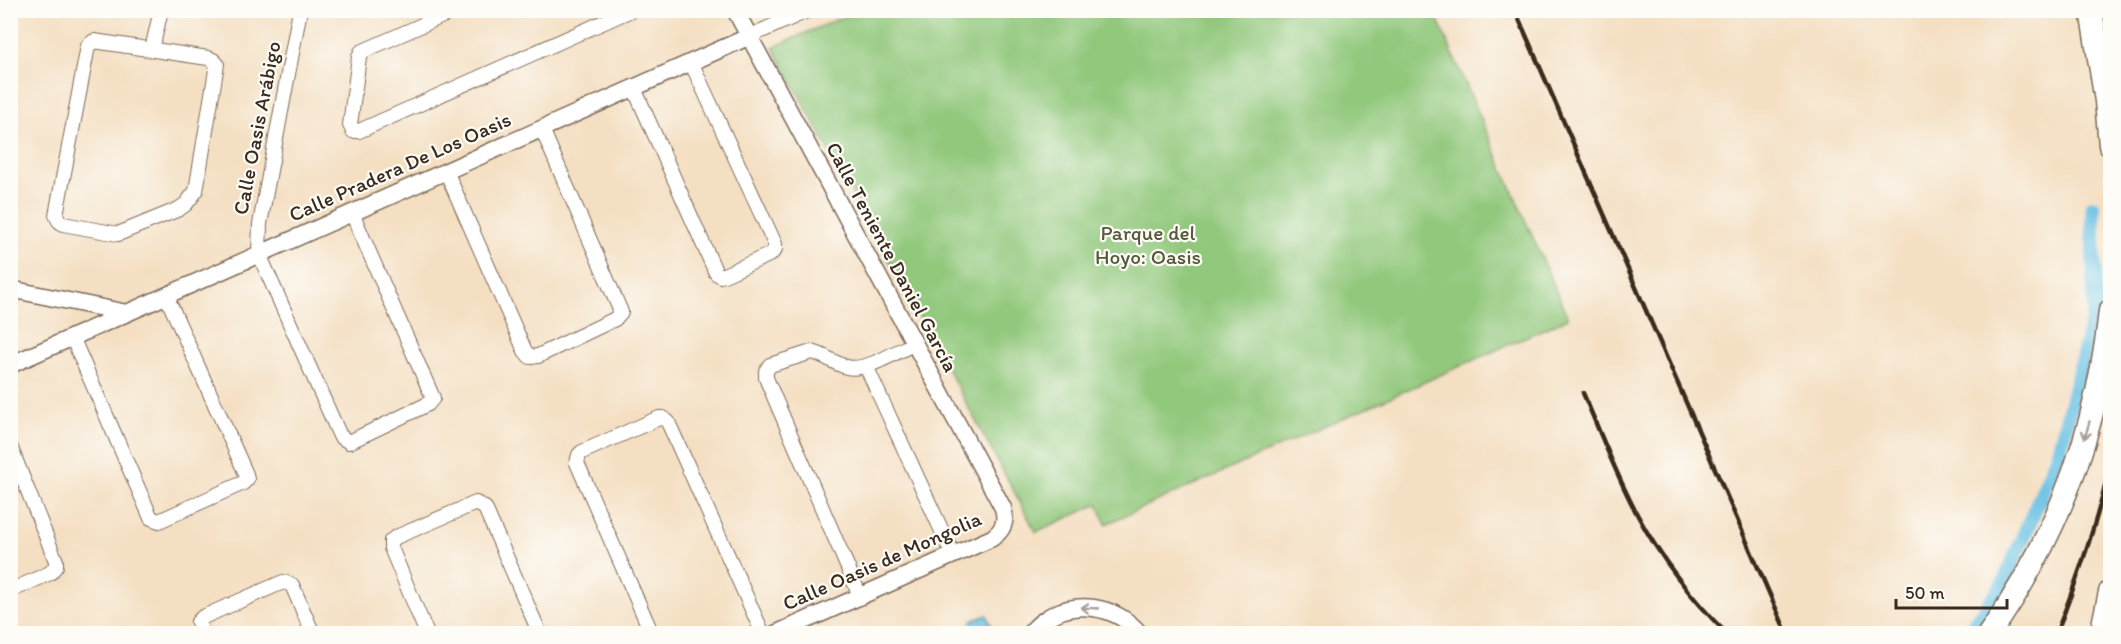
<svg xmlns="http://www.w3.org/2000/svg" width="2121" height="644" viewBox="0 0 2121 644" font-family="Itim,sans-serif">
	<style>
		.green { fill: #91c87b; stroke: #66794c; stroke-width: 1.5 }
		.water { fill: #65c0e3; stroke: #507580; stroke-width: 1.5 }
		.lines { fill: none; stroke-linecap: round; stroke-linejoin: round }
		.canal { stroke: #65c0e3; stroke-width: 15 }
		.minor-casing { stroke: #7c6957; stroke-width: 16 }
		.tertiary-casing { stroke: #7c6957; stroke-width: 19 }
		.primary-casing { stroke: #7c6957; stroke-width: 25 }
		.minor { stroke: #fff; stroke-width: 14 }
		.tertiary { stroke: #fff; stroke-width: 16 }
		.primary { stroke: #fff; stroke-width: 22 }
		.rail { stroke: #3b2a1e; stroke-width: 4.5 }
		.oneway { stroke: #a79f9a }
		.labels { text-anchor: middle; stroke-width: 4.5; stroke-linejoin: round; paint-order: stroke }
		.street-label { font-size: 21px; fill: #3b2a1e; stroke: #fdfcf7 }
		.park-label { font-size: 21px; fill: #55593a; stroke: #fdfcf7 }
	</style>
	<rect width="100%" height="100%" fill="#fdfcf7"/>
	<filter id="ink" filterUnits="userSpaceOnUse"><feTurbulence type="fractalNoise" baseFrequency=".0167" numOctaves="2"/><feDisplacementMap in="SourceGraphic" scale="12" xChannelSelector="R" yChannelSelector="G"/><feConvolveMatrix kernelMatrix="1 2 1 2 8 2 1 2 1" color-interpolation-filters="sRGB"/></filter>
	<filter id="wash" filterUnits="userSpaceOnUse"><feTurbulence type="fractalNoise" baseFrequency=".008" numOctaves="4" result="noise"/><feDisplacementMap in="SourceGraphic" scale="24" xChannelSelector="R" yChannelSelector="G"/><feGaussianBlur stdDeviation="1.35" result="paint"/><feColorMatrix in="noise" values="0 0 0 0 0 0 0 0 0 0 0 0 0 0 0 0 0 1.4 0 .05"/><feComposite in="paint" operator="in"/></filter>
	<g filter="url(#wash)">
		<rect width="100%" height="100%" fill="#f4dfc2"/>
		<!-- green -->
		<path class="green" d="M859,10L1434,11L1568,318L1106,524L1098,504L1036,532L773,47Z"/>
		<!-- water -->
		<path class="water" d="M987,615L993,630L983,633H976L971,621Z"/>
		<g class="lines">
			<!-- canal -->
			<path class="canal" d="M1967,634L2004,583L2058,454L2095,312L2093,207"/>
		</g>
	</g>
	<g filter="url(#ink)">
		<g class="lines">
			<defs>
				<g id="minor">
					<path d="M300,10L260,224L259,254L340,436L349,442L428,404L433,398L352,213"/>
					<path d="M456,10L361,52L359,57L350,125L353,131H359L631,10"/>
					<path d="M748,37L809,10"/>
					<path d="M94,41L208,58L213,60L217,64L196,191L186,204L179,209L118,234L63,224L59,221L56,215L88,46Z"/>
					<path d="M152,49L161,10"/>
					<path d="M634,88L716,273L721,276L724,275L771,254L775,249V244L691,62"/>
					<path d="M446,171L525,351L530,357L538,356L615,319L621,312L542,129"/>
					<path d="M72,337L151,518L159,521L243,483L247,479L246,474L166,295"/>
					<path d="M866,366L953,555"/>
					<path d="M10,446L56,561V566L50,573L10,591"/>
					<path d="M860,596L766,378V371L770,365L812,352C825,355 835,364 847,367C865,372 896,352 913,344"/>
					<path d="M203,634L198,622L203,617L283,582L292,585L313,634"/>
					<path d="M427,634L391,548V541L396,537L476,503L485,508L540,634"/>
					<path d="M652,634L577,463L579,455L582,452L659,418H663L668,422L763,634"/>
				</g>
				<g id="tertiary">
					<path d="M735,10L1003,508C1007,522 1003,530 992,538L775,634"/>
					<path d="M10,289L127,313"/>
					<path d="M10,365L748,37"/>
					<path d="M1029,634C1034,629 1038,624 1043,621C1072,598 1117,605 1140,634"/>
				</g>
				<g id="primary">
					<path d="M2091,10L2106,101L2110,145"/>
					<path d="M1989,634C2057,538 2098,428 2110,311"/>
					<path d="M2101,634L2110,592"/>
				</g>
			</defs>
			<!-- minor casing -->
			<use href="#minor" class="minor-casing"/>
			<!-- tertiary casing -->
			<use href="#tertiary" class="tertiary-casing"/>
			<!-- primary casing -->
			<use href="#primary" class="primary-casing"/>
			<!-- minor -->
			<use href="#minor" class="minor"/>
			<!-- tertiary -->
			<use href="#tertiary" class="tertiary"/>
			<!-- primary -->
			<use href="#primary" class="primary"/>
			<!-- rail -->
			<g class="rail">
				<path d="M1515,10L1787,634"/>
				<path d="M1583,393C1601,434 1617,477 1638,516C1661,559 1692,599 1727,634"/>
				<path d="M2056,634C2078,578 2097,523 2110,465"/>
			</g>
		</g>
		<!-- one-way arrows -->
		<defs><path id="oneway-shaft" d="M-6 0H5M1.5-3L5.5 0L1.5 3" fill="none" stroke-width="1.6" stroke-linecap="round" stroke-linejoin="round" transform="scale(1.5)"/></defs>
		<g class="oneway">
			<use href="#oneway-shaft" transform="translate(2087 430) rotate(106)"/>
			<use href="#oneway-shaft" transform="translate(1090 608) rotate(-177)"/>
		</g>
	</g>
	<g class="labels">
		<!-- street labels -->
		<g class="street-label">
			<text transform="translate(257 128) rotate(-79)" y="7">Calle Oasis Arábigo</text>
			<text transform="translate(400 167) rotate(-24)" y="7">Calle Pradera De Los Oasis</text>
			<text transform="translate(892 257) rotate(62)" y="7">Calle Teniente Daniel García</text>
			<text transform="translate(882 561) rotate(-24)" y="7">Calle Oasis de Mongolia</text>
		</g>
		<!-- park labels -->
		<g class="park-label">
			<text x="1148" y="240">Parque del<tspan x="1148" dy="24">Hoyo: Oasis</tspan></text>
		</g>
	</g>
	<!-- margin -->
	<rect width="2121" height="644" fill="none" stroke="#fdfcf7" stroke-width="36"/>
	<!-- scale -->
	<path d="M1896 599v9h111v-9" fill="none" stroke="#3b2a1e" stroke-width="3"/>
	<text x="1905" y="599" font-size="18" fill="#3b2a1e" stroke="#fdfcf7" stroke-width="4.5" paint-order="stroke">50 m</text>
</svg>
